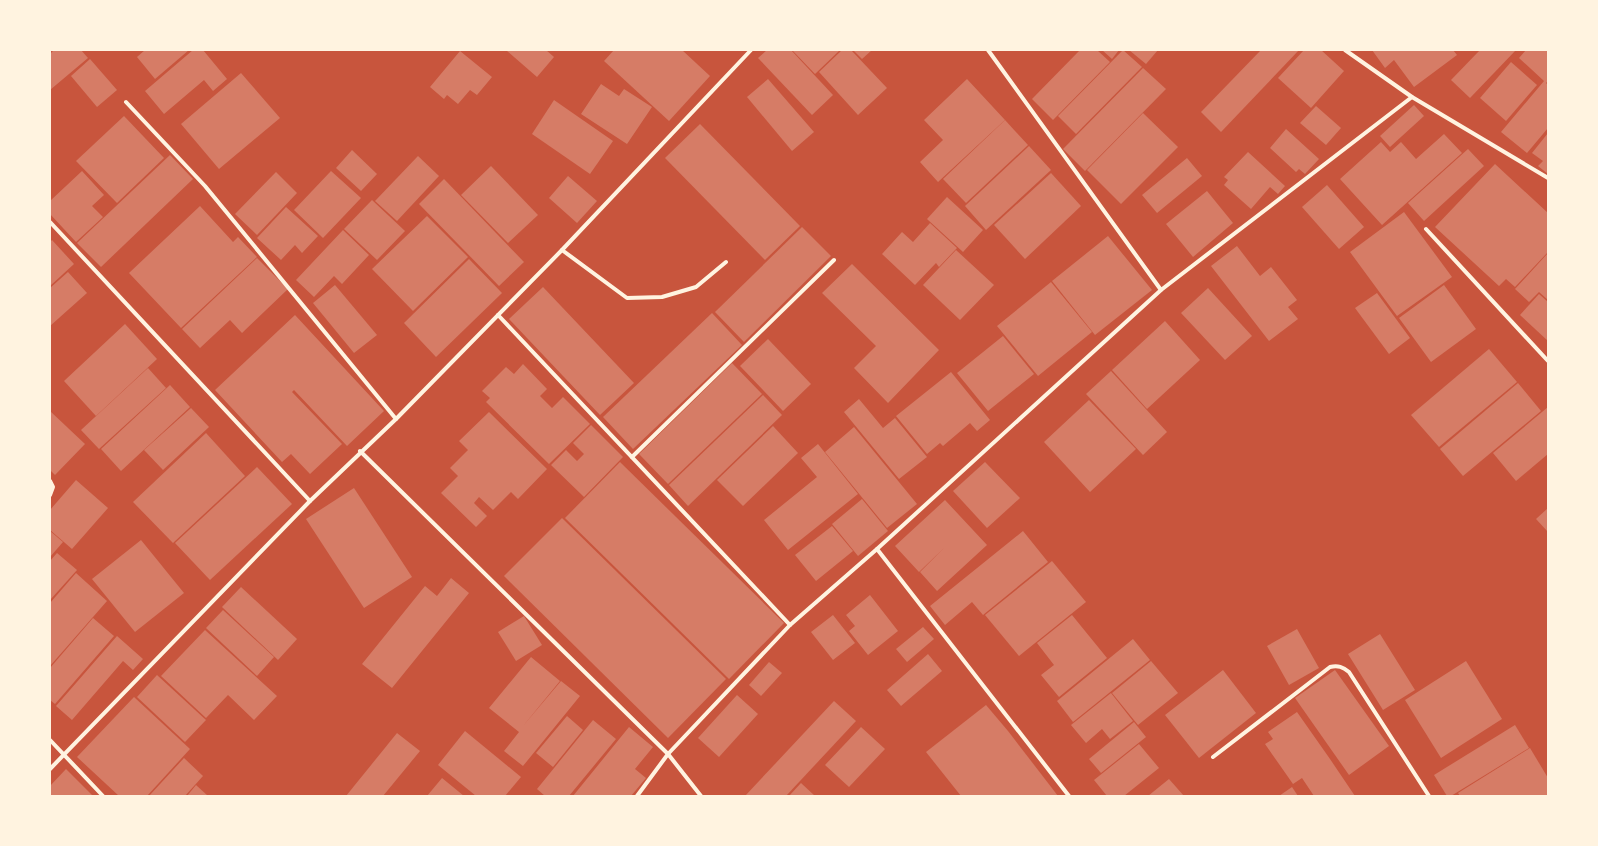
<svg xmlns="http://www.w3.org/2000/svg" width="1598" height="846" viewBox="0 0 1598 846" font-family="'Space Grotesk',sans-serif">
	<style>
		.building { fill: #d67c66 }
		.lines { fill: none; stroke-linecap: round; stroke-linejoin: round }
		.minor { stroke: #fff3e0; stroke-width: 4 }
	</style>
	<rect width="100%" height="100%" fill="#c8553d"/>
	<!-- building -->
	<g class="building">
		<path d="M54,50H81L88,58L50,90V54Z"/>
		<path d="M145,50H189L155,79L137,57Z"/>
		<path d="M193,50H203L227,79L213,91L204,80L164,114L145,91Z"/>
		<path d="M508,50H546L554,57L537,77L507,51Z"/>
		<path d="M614,50H682L710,76L669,121L604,61Z"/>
		<path d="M767,50H791L833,95L812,115L758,58Z"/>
		<path d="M792,50H840L815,74Z"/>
		<path d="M842,50H851L887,88L858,115L819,72Z"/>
		<path d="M853,50H872L862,59Z"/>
		<path d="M1080,50H1097L1110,62L1053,120L1032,99Z"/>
		<path d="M1102,50H1119L1112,59Z"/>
		<path d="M1123,50L1142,67L1076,134L1058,116Z"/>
		<path d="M1129,50H1158L1146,64Z"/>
		<path d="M1261,50H1299L1221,132L1201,112Z"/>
		<path d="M1304,50H1321L1344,71L1311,108L1278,78Z"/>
		<path d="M1372,50H1453L1457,55L1414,87L1394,60L1385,68Z"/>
		<path d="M1480,50H1516L1470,98L1451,80Z"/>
		<path d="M1526,50H1548V81L1546,83L1548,85V128L1527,153L1501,132L1544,81L1519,58Z"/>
		<path d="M460,51L492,77L477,95L470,90L458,104L447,95L444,99L430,87Z"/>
		<path d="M90,59L117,90L97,107L71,76Z"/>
		<path d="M1511,62L1537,85L1506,121L1480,98Z"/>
		<path d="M1143,68L1166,89L1085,171L1063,149Z"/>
		<path d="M241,73L280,118L219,169L181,124Z"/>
		<path d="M768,79L814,132L792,151L747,97Z"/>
		<path d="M967,79L1005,120L938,182L920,162L943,140L924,120Z"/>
		<path d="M601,84L619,96L624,89L652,107L627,144L581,114Z"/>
		<path d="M554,100L613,141L590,174L532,134Z"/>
		<path d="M1414,105L1424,116L1390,147L1380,136Z"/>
		<path d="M1316,106L1341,128L1326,145L1300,123Z"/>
		<path d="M1143,113L1178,147L1121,204L1087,170Z"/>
		<path d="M124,116L164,158L117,203L76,161Z"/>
		<path d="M1005,120L1028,145L966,203L943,179Z"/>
		<path d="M700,124L800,226L765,260L665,158Z"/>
		<path d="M1286,129L1319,159L1305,174L1299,169L1296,172L1270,148Z"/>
		<path d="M1548,133V174L1538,166L1543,161L1532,153Z"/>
		<path d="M1444,134L1462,153L1382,225L1340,179L1381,142L1390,152L1401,142L1416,159Z"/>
		<path d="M1029,146L1051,170L986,230L965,206Z"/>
		<path d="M1468,149L1484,166L1424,221L1408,203Z"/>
		<path d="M352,150L377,174L361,191L336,168Z"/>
		<path d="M1248,152L1285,186L1278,194L1270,187L1251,209L1224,185L1228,180L1224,177Z"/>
		<path d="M170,155L193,179L101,267L77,243Z"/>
		<path d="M418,156L439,176L397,221L375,201Z"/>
		<path d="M1187,158L1202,176L1157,213L1142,195Z"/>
		<path d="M1495,164L1548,213V252L1515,287L1506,279L1499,286L1435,227Z"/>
		<path d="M491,166L538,215L508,243L461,195Z"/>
		<path d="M82,171L104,195L92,206L103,217L76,242L50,214V201Z"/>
		<path d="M331,171L361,198L323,238L294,210Z"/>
		<path d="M276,172L297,193L257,235L235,214Z"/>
		<path d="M1051,173L1081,206L1025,259L994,225Z"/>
		<path d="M568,176L597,201L577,223L549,198Z"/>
		<path d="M444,179L524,262L499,286L419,204Z"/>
		<path d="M1327,185L1364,227L1339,249L1302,207Z"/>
		<path d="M1207,191L1233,223L1193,257L1166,224Z"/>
		<path d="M947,197L983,230L963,252L927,219Z"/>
		<path d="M372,200L405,231L377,260L344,229Z"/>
		<path d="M200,206L233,242L238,237L257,257L181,328L129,273Z"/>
		<path d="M286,207L318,236L302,253L295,245L281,260L257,238Z"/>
		<path d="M1404,212L1452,277L1397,316L1350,252Z"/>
		<path d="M427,216L468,257L413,311L372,269Z"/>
		<path d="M930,223L957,248L939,267L936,263L915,285L882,254L902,232L913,242Z"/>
		<path d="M802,227L831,256L744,342L715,312Z"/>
		<path d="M343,230L369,255L342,284L334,276L314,297L296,280Z"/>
		<path d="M1108,236L1152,290L1095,335L1052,281Z"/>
		<path d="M52,240L74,264L50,286V242Z"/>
		<path d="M1237,246L1260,276L1271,267L1297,300L1288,307L1298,319L1269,341L1211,266Z"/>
		<path d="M956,250L994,285L960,320L923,285Z"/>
		<path d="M1548,253V300L1539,292L1529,302L1515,289Z"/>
		<path d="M257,258L288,289L242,333L230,320L200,348L182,329Z"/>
		<path d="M469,259L502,293L436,357L404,323Z"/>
		<path d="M852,264L939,350L888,403L854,368L876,346L822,293Z"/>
		<path d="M68,272L87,293L50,326V288Z"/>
		<path d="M1051,282L1092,332L1038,376L997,326Z"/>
		<path d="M335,285L377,335L354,353L313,303Z"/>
		<path d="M1444,285L1476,329L1431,362L1399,318Z"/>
		<path d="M543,287L634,383L600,415L509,319Z"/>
		<path d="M1208,288L1252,336L1225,360L1181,313Z"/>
		<path d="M1377,293L1410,338L1389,354L1355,308Z"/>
		<path d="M1539,294L1548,302V341L1520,315Z"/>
		<path d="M712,313L742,345L633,449L603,417Z"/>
		<path d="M295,315L384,411L347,446L294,390L292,392L342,444L310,474L291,454L282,462L215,390Z"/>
		<path d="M1165,321L1200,360L1147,409L1112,370Z"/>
		<path d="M125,324L157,359L96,416L64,381Z"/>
		<path d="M1003,336L1034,374L988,411L957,373Z"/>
		<path d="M768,339L811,384L783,411L740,366Z"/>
		<path d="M1489,349L1517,382L1439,447L1411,415Z"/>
		<path d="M732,363L762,394L668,484L639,454Z"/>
		<path d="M523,364L547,389L540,396L552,408L563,397L590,424L549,464L486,402L490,398L482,391L506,367L514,374Z"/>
		<path d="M148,368L166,388L99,449L81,430Z"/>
		<path d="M1111,371L1167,432L1143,455L1086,394Z"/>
		<path d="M951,372L990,420L977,431L970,423L943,446L940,443L927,454L896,416Z"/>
		<path d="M1518,383L1541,411L1463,476L1440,449Z"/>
		<path d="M170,385L190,407L121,471L101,449Z"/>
		<path d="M763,395L782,415L688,506L669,485Z"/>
		<path d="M859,399L883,428L895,418L927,457L899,479L844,412Z"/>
		<path d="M1089,400L1136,449L1090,492L1044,442Z"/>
		<path d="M1548,407V454L1516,481L1493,453Z"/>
		<path d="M191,408L209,427L163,470L144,450Z"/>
		<path d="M50,411L85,444L55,475L50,470Z"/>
		<path d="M489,412L547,469L518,499L511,492L493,510L479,497L474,503L487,516L476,527L441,493L458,476L450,468L468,450L459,441Z"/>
		<path d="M591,425L623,457L584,497L551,465L566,450L577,461L584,454L573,443Z"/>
		<path d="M773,426L798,453L743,506L717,480Z"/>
		<path d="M854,427L917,504L887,528L825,452Z"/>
		<path d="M206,433L245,476L173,543L133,502Z"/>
		<path d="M818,444L858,494L788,550L764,520L817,477L801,458Z"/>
		<path d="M620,462L784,623L729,679L565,518Z"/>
		<path d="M985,462L1020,498L987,528L953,491Z"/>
		<path d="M257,467L292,504L210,580L175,543Z"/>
		<path d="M76,480L108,508L72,549L50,530V510Z"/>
		<path d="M354,488L412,577L364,608L306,519Z"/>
		<path d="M862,499L888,531L858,556L832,524Z"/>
		<path d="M945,500L987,545L937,591L920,572L944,548L919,572L895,546Z"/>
		<path d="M1548,508V532L1536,519Z"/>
		<path d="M562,518L726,679L668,738L504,576Z"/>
		<path d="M832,526L853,551L816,581L795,555Z"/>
		<path d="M50,531L63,542L50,557Z"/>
		<path d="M1023,531L1048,562L983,615L972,602L945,625L930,606Z"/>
		<path d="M141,540L184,593L135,632L92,579Z"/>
		<path d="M57,553L77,570L50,600V561Z"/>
		<path d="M1052,561L1086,602L1019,656L985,615Z"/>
		<path d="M76,573L107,601L50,666V603Z"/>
		<path d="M451,578L469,593L392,688L362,664L425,586L437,596Z"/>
		<path d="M241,587L297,639L278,660L222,607Z"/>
		<path d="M870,595L898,631L868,655L849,631L855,626L846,615Z"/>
		<path d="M223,610L274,657L257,676L206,628Z"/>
		<path d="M833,615L855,643L833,660L811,632Z"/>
		<path d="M1072,615L1107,658L1059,697L1041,675L1054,665L1037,643Z"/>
		<path d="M524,616L542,645L516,661L498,632Z"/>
		<path d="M93,618L114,636L55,704L50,700V668Z"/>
		<path d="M923,627L934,639L907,662L896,649Z"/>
		<path d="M1297,629L1319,668L1289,685L1267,646Z"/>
		<path d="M205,630L277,696L254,720L228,695L206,718L161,676Z"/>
		<path d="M1380,634L1415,690L1383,710L1348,654Z"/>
		<path d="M117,636L143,659L133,670L123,661L72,720L56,706Z"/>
		<path d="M1133,639L1150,660L1073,722L1057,701Z"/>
		<path d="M928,654L942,671L901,706L887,690Z"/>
		<path d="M531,657L560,681L523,726L561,681L580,696L523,766L504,751L519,732L489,708Z"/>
		<path d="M1151,661L1178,693L1138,725L1112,693Z"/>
		<path d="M1466,661L1502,719L1441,758L1405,700Z"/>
		<path d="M769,662L782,673L761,696L749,685Z"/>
		<path d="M1223,670L1256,713L1199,758L1165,715Z"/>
		<path d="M1335,670L1389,746L1349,775L1295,698Z"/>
		<path d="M157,675L206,720L185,742L137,697Z"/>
		<path d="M1111,693L1133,721L1110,739L1102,729L1086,743L1071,725Z"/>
		<path d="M737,695L758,714L719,757L698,738Z"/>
		<path d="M134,697L190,749L147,796H119L77,757Z"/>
		<path d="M834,701L856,721L786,796H745Z"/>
		<path d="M986,705L1008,731L1058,796H961L926,752Z"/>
		<path d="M1297,712L1330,759L1355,796H1314L1302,778L1293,784L1265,744L1273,739L1268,732Z"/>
		<path d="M567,716L583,730L553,767L536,753Z"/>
		<path d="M593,720L616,739L569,796H545L537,789Z"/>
		<path d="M1134,722L1146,737L1101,773L1089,759Z"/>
		<path d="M1515,725L1529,748L1451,796H1447L1434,775Z"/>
		<path d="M629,727L653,747L635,769L646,778L631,796H573Z"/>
		<path d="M861,727L885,749L849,787L825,765Z"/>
		<path d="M465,731L521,777L505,796H476L438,765Z"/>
		<path d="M397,733L420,751L383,796H346Z"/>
		<path d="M1139,744L1159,768L1124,796H1107L1094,780Z"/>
		<path d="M1530,748L1548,778V796H1460L1458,793Z"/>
		<path d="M184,758L203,776L185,796H149Z"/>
		<path d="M66,769L93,796H50V786Z"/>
		<path d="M442,778L464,796H427Z"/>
		<path d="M1169,779L1184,796H1148Z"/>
		<path d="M801,783L815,796H789Z"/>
		<path d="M196,785L208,796H187Z"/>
		<path d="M1292,787L1298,796H1279Z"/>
	</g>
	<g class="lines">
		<!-- minor -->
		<g class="minor">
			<path d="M988,50L1161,290"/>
			<path d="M1345,50L1412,97L1548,178"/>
			<path d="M126,102L205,186L396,419"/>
			<path d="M50,222L310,501"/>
			<path d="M1426,229L1548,361"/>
			<path d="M562,250L627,298L662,297L696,287L726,262"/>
			<path d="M498,315L790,625"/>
			<path d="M360,451L668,754L701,796"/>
			<path d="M632,457L834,260"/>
			<path d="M50,481L53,487L50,495"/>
			<path d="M877,549L1069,796"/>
			<path d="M50,740L103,796"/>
			<path d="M1213,757L1330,667C1338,665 1343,667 1349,672L1429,796"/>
			<path d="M50,769L310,501L396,419L562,250L751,50"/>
			<path d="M637,796L668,754L790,625L877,549L1161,290L1412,97"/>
		</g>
	</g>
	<!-- border -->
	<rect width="1598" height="846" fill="none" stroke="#fff3e0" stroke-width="102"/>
</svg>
